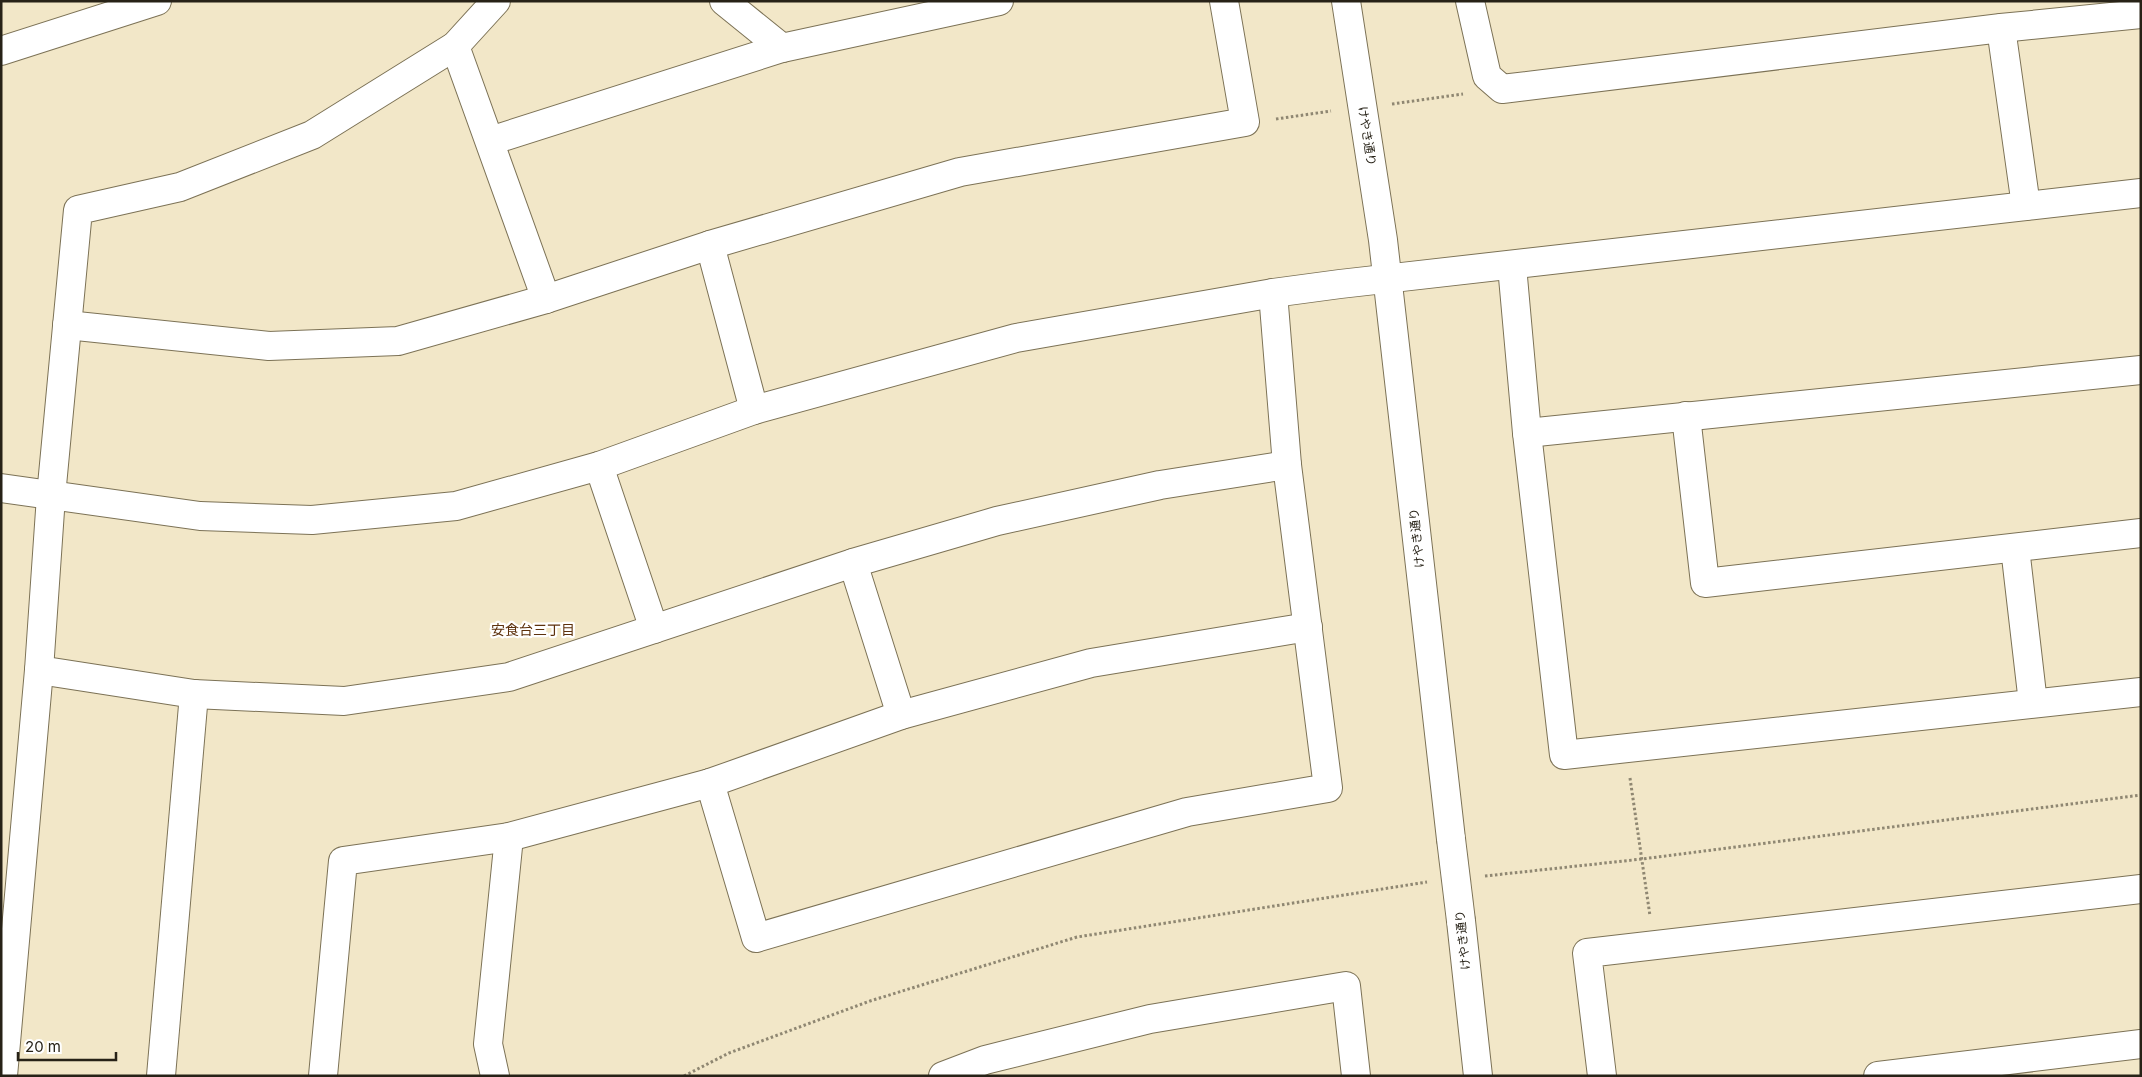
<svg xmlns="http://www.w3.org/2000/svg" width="2142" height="1077" viewBox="0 0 2142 1077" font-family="Inter,'Noto Sans JP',sans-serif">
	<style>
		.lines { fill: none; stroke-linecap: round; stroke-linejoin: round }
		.minor-casing { stroke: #7c7256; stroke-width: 30 }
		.tertiary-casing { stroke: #7c7256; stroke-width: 30 }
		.path { stroke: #8f8772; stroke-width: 3; stroke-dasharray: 2.5 2.5; stroke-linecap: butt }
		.minor { stroke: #fff; stroke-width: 28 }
		.tertiary { stroke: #fff; stroke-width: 28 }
		.tertiary-bridge-casing { stroke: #7c7256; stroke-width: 30; stroke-linecap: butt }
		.tertiary-bridge { stroke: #fff; stroke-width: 28 }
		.labels { text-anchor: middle; stroke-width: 4.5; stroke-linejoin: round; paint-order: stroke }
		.street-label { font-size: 12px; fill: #272217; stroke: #fff }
		.neighbourhood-label { font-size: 14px; fill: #5d310c; stroke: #fff }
	</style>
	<rect width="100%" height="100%" fill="#f2e7c8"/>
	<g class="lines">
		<defs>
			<g id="minor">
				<path d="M724,1L782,48"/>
				<path d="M1470,1L1487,76L1502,89L2001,28L2141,14"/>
				<path d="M2001,28L2026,206"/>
				<path d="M455,46L546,299"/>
				<path d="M1,51L157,1"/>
				<path d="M490,141L782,48L999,1"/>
				<path d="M710,245L754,410"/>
				<path d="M1512,266L1527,433L1564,755L2141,692"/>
				<path d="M67,325L269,346L398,341L546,299L710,245L960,172L1245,122L1224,1"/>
				<path d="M1686,416L1705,583L2141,533"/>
				<path d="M1527,433L2141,370"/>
				<path d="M599,466L654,629"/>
				<path d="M2015,548L2033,703"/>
				<path d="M853,563L901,715"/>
				<path d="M39,670L194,694L344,701L509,677L853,563L997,521L1160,485L1287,465"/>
				<path d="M710,783L756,938L1187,812L1328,788L1287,465L1273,293"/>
				<path d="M3,1076L39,670L51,496L78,210L180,187L312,135L455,46L496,1"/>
				<path d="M161,1076L194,694"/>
				<path d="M323,1076L343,861L509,837L710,783L901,715L1091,663L1308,627"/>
				<path d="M495,1076L488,1044L509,837"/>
				<path d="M943,1076L985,1060L1150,1019L1346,986L1356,1076"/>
				<path d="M1602,1076L1587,953L2141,889"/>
				<path d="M1878,1076L2141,1044"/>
			</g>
			<g id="tertiary">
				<path d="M1346,1L1383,240L1451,839"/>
				<path d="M1,488L200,516L312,520L456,506L599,466L754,410L1016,338L1273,293L1340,284L2141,193"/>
				<path d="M1461,921L1478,1076"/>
			</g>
		</defs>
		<!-- minor casing -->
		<use href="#minor" class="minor-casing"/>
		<!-- tertiary casing -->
		<use href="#tertiary" class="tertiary-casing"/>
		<!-- path -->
		<g class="path">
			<path d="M1392,104L1463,94"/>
			<path d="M1276,119L1331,111"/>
			<path d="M1630,778L1650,916"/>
			<path d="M1485,876L1642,859L2141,795"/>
			<path d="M684,1076L729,1053L870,1001L1077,937L1427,882"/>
		</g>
		<!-- minor -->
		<use href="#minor" class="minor"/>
		<!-- tertiary -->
		<use href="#tertiary" class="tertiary"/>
		<defs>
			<path id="tertiary-bridge" d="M1451,839L1461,921"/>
		</defs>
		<!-- tertiary-bridge casing -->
		<use href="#tertiary-bridge" class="tertiary-bridge-casing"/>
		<!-- tertiary-bridge -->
		<use href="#tertiary-bridge" class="tertiary-bridge"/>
	</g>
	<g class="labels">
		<!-- street labels -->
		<g class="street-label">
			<text transform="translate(1367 136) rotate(81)" y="4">けやき通り</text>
			<text transform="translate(1417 538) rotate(-96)" y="4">けやき通り</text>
			<text transform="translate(1463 940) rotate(-96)" y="4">けやき通り</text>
		</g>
		<!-- neighbourhood labels -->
		<g class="neighbourhood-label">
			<text x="533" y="635">安食台三丁目</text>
		</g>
	</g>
	<!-- border -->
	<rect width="2142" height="1077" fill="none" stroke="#272217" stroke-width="5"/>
	<!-- scale -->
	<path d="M18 1052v8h98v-8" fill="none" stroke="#272217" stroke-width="2.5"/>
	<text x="25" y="1052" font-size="15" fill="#272217" stroke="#ffffff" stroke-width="4" paint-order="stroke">20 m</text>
</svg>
